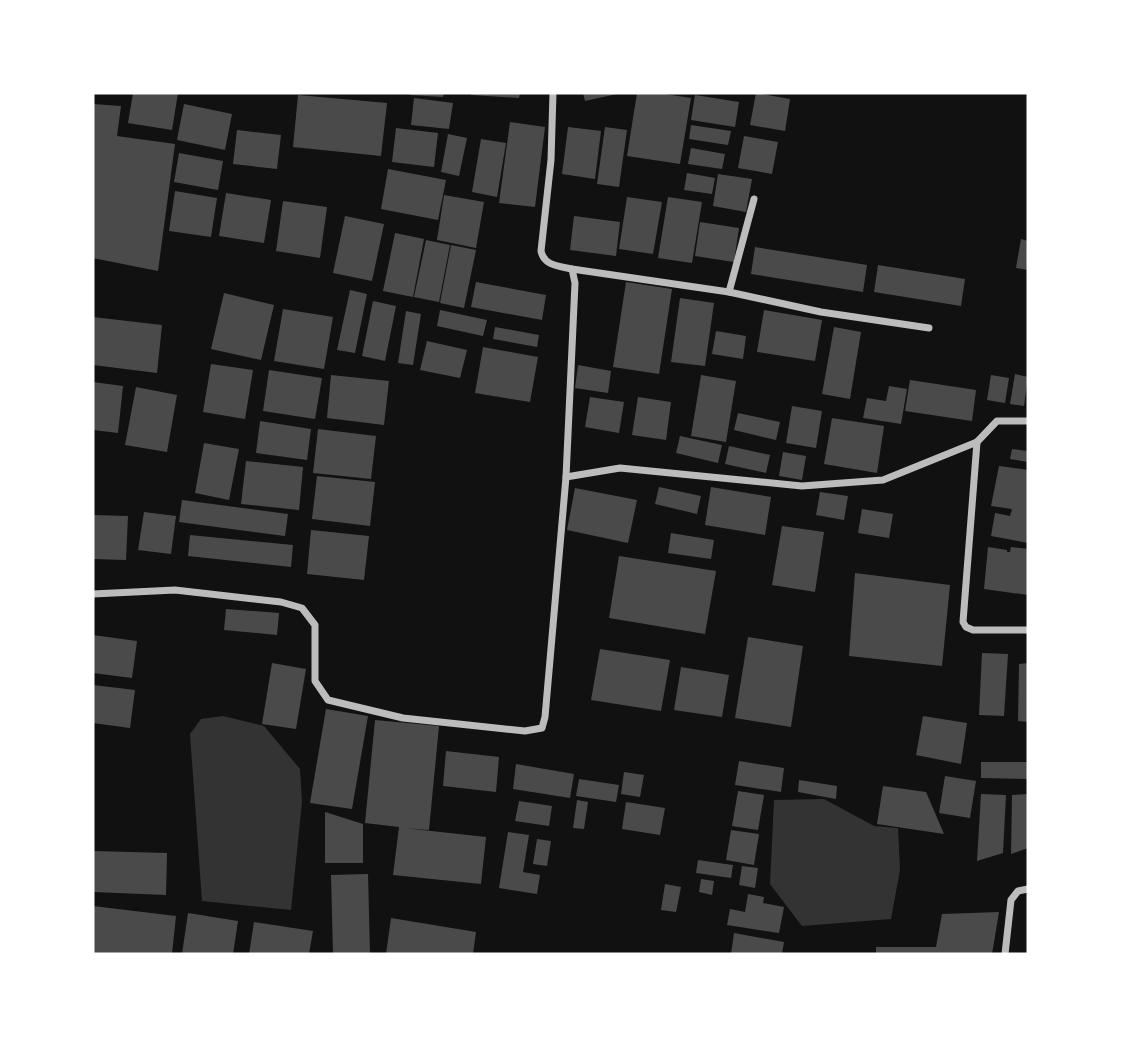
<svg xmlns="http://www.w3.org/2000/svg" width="1121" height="1047" viewBox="0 0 1121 1047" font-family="'Archivo Narrow',sans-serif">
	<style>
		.water { fill: #333 }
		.building { fill: #4a4a4a }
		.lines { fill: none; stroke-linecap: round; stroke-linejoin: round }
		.minor { stroke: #bcbcbc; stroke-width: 7 }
	</style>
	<rect width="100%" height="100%" fill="#111"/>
	<!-- water -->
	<g class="water">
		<path d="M223,716L264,726L300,769L302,802L291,910L202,901L190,734L201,719Z"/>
		<path d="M824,799L874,826L898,828L900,870L891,919L802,926L770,884L774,800Z"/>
	</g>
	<!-- building -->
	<g class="building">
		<path d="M133,93H178L172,130L128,123Z"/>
		<path d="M410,93H444L443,97L410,95Z"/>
		<path d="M471,93H520L519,98L471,95Z"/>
		<path d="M583,93H617V94L585,101Z"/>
		<path d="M637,93H658L691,98L680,164L627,156Z"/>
		<path d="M756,93L790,99L785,131L750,125Z"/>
		<path d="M298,95L387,103L381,156L293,147Z"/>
		<path d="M695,95L739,102L735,127L691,120Z"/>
		<path d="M414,98L453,103L449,129L411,125Z"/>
		<path d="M93,104L121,106L117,136L175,144L158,271L93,258Z"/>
		<path d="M184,104L232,114L225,150L177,140Z"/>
		<path d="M510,122L545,127L535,207L499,203Z"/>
		<path d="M691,125L731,131L728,145L689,139Z"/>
		<path d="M568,127L601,131L595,179L562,174Z"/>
		<path d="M605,127L627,130L619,187L597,184Z"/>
		<path d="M396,128L438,133L434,167L392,162Z"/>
		<path d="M237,130L281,135L277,169L233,164Z"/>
		<path d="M448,134L467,138L459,176L441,172Z"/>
		<path d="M744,136L778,142L772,174L738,168Z"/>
		<path d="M481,139L506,143L497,197L472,192Z"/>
		<path d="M691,148L725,154L722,169L688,164Z"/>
		<path d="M179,153L223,161L218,190L174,182Z"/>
		<path d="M388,169L446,180L438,220L381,209Z"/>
		<path d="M687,173L715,178L712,194L684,190Z"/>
		<path d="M718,174L752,179L746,212L713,206Z"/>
		<path d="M175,191L217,198L211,237L169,231Z"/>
		<path d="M226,193L271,200L264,243L219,236Z"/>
		<path d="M444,195L484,202L476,248L437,240Z"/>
		<path d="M627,197L662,202L653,254L619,249Z"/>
		<path d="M668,197L702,202L692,263L658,258Z"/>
		<path d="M283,201L327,207L320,258L276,251Z"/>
		<path d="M345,216L384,224L372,281L333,273Z"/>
		<path d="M574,216L620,222L616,256L570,250Z"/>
		<path d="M700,222L739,228L734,262L695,256Z"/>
		<path d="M395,233L424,239L413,297L383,291Z"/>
		<path d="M1021,239L1028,241V270L1016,268Z"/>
		<path d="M426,240L450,245L439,302L414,297Z"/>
		<path d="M451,245L476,250L464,308L440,303Z"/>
		<path d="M755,247L867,265L863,292L751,274Z"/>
		<path d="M878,265L965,279L961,306L874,292Z"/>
		<path d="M476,282L546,295L542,320L471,307Z"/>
		<path d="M626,282L672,289L659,374L613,367Z"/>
		<path d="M350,290L367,294L355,353L337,350Z"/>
		<path d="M224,293L274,305L261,360L211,349Z"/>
		<path d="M680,298L714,303L705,366L671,362Z"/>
		<path d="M373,301L396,306L385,361L362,356Z"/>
		<path d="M283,309L333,317L324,369L274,361Z"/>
		<path d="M440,310L487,320L483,336L437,326Z"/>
		<path d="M764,310L822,320L815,361L757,352Z"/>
		<path d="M406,311L421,314L413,365L398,363Z"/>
		<path d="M93,317L162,325L157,373L93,365Z"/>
		<path d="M495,327L539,335L537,347L493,339Z"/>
		<path d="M834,327L861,332L850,399L822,394Z"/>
		<path d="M716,331L746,336L743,359L712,354Z"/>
		<path d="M427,341L467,350L460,378L420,370Z"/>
		<path d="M483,347L538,357L530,402L475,393Z"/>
		<path d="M211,364L253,370L245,419L203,412Z"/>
		<path d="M578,365L611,371L608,393L575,388Z"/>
		<path d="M269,370L322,378L315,419L263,411Z"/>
		<path d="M1015,374L1028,377L1024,406L1010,404Z"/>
		<path d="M331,375L389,381L384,425L327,418Z"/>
		<path d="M701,375L736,381L726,442L691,436Z"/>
		<path d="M991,375L1009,378L1005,403L987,400Z"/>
		<path d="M910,380L976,390L972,421L905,411Z"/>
		<path d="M93,382L123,386L118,433L93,430Z"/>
		<path d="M889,386L907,389L901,424L863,418L867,398L886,401Z"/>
		<path d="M136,387L177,395L167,452L125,445Z"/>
		<path d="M590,397L624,402L619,433L585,427Z"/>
		<path d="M638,397L671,402L666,440L632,435Z"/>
		<path d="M792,406L822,411L816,448L786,443Z"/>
		<path d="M738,413L780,422L776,440L734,430Z"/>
		<path d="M832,418L884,426L877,473L824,464Z"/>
		<path d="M260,421L311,429L307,460L256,453Z"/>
		<path d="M318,429L376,436L371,479L313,473Z"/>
		<path d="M680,436L722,445L718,463L676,453Z"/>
		<path d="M204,443L239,449L229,500L195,493Z"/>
		<path d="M729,446L770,455L766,473L725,464Z"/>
		<path d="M1012,449L1028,451V462L1010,459Z"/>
		<path d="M783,452L806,456L802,480L779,476Z"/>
		<path d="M246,461L303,467L299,510L241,504Z"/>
		<path d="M999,466L1028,470V543L991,536L995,513L1010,516L1012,509L991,506Z"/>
		<path d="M317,476L375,482L370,526L312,519Z"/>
		<path d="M659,487L701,496L697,514L655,504Z"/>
		<path d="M711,487L771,497L765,535L705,525Z"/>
		<path d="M575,488L637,500L628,543L567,530Z"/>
		<path d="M820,492L848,496L844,520L816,515Z"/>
		<path d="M182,500L288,514L285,536L179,522Z"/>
		<path d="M862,509L893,514L889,538L858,533Z"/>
		<path d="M144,512L176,516L171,554L138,550Z"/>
		<path d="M93,515L128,516L126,560L93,559Z"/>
		<path d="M782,526L824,532L815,592L772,585Z"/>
		<path d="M311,530L369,536L364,580L307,574Z"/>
		<path d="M671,533L714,540L711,559L668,553Z"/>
		<path d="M190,535L293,545L291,567L188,556Z"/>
		<path d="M988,547L1007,550V552H1010L1011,547L1028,549V595L984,589Z"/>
		<path d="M619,556L716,571L705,634L609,618Z"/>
		<path d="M855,573L950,585L942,666L849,656Z"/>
		<path d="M226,609L279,613L277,635L224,630Z"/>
		<path d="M93,635L137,641L132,678L93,673Z"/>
		<path d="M748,637L803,646L791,727L735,718Z"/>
		<path d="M600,649L670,660L661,711L591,700Z"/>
		<path d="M982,653L1008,654L1004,716L979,715Z"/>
		<path d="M272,663L306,669L296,729L262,724Z"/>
		<path d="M1028,663V722L1018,721L1019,664Z"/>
		<path d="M681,667L729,675L722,717L674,710Z"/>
		<path d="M93,685L135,690L130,728L93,723Z"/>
		<path d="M326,709L368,716L352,809L310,803Z"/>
		<path d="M923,716L967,723L961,764L916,755Z"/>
		<path d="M375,720L439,726L429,830L404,828L486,837L481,884L393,875L399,827L365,823Z"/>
		<path d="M446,751L499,757L496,792L443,786Z"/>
		<path d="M739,761L784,768L781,792L735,785Z"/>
		<path d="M981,762H1028V779L981,778Z"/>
		<path d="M516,764L574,774L570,798L513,789Z"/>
		<path d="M624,772L644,775L640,797L621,794Z"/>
		<path d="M945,776L976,781L970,818L939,813Z"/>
		<path d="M579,779L619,785L616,802L576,796Z"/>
		<path d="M799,780L837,786L836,799L798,792Z"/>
		<path d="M883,786L926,792L944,834L877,824Z"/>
		<path d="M738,791L764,795L758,830L732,826Z"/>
		<path d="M981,794L1006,795L1003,853L977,861Z"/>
		<path d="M1028,794V848L1011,854L1012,795Z"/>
		<path d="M577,800L588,802L584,829L573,828Z"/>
		<path d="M519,801L552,806L549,826L515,821Z"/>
		<path d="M626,802L665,808L660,835L622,829Z"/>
		<path d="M325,812L363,824V863H325Z"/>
		<path d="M731,830L759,834L754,865L726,860Z"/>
		<path d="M508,832L529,835L523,872L540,875L537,894L499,888Z"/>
		<path d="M537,839L551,841L547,866L533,864Z"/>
		<path d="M93,851L167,853L166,895L93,892Z"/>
		<path d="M698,860L733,865L731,878L696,873Z"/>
		<path d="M742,866L758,868L755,888L739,885Z"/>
		<path d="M368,874L370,954H333L331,875Z"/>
		<path d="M701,879L714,881L712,895L699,892Z"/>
		<path d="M665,884L681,887L676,912L661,910Z"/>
		<path d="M748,894L764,897L763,903L784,907L779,933L727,925L730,909L745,912Z"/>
		<path d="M93,906L176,916L172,954H93Z"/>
		<path d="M999,912L992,954H876V947H936L942,914Z"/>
		<path d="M188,913L238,921L233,954H182Z"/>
		<path d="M391,918L476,932L473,954H386Z"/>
		<path d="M254,922L313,931L309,954H249Z"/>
		<path d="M734,933L784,942L782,954H731Z"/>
	</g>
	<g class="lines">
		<!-- minor -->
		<g class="minor">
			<path d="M553,93L551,160L541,251C544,266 559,266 572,269L729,292L821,312L929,328"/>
			<path d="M729,292L754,199"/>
			<path d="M977,442L963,622L966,627L973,630H1028"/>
			<path d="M566,477L620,468L802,486L883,480L977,442L997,421H1028"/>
			<path d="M93,594L175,590L281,602L302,608L315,625V681L328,700L403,718L525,731L542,728L545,717L566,477L575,283L572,269"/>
			<path d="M1005,954L1011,900L1018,891L1028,889"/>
		</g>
	</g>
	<!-- border -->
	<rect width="1121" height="1047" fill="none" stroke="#ffffff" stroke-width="189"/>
</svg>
